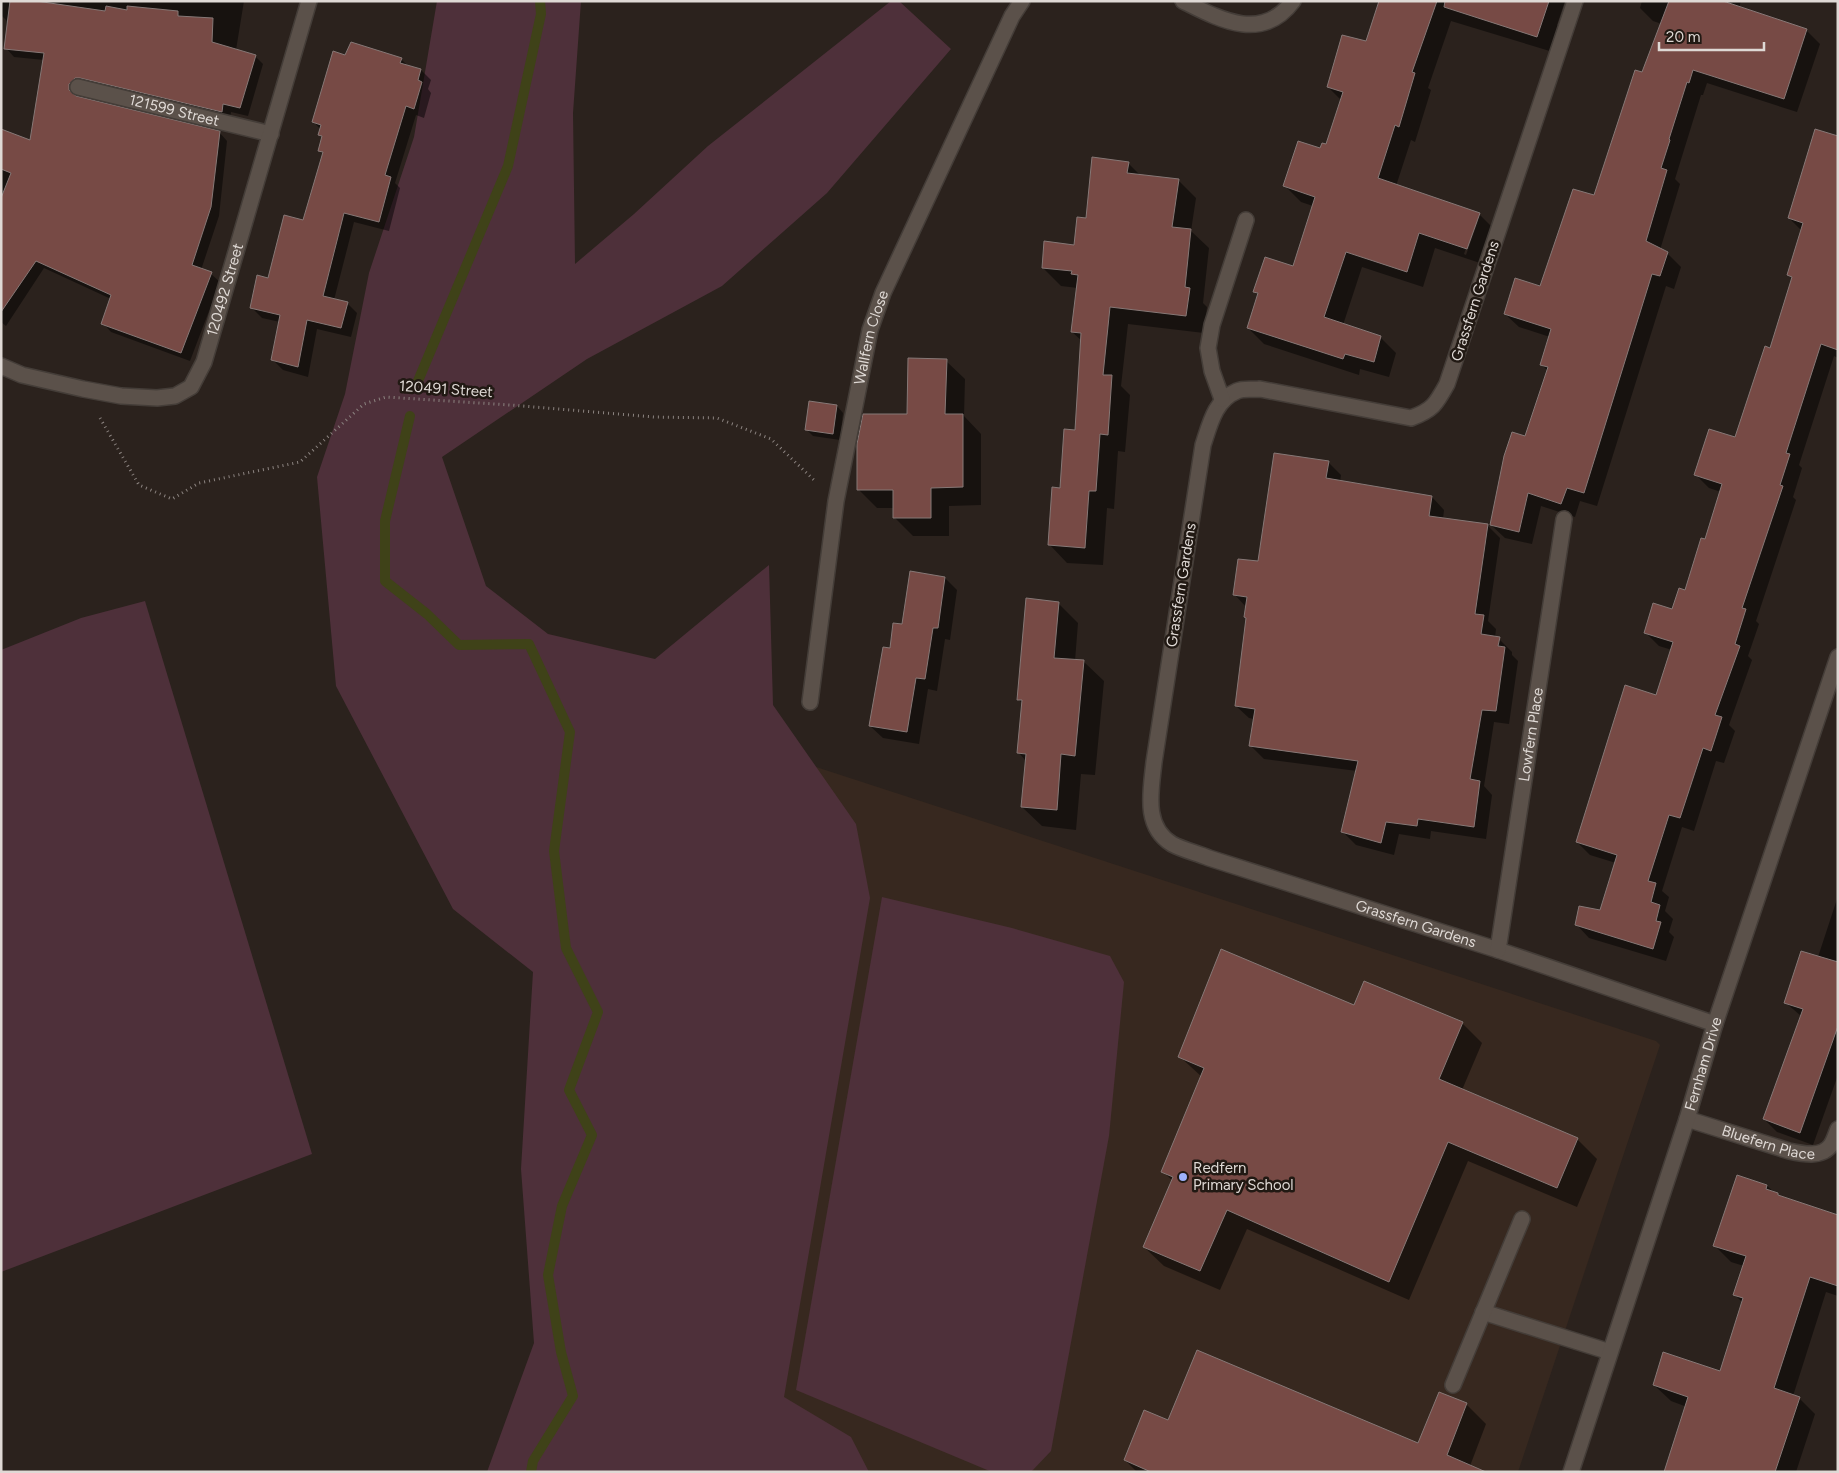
<svg xmlns="http://www.w3.org/2000/svg" width="1839" height="1473" viewBox="0 0 1839 1473" font-family="Figtree,sans-serif">
	<style>
		.built { fill: #37281f }
		.green { fill: #4e303a }
		.shadow { fill: #0007; fill-rule: evenodd }
		.lines { fill: none; stroke-linecap: round; stroke-linejoin: round }
		.stream { stroke: #3f4218; stroke-width: 10 }
		.building { fill: #774a45; stroke: #867876 }
		.service-casing { stroke: #443d38; stroke-width: 18 }
		.minor-casing { stroke: #443d38; stroke-width: 18 }
		.tertiary-casing { stroke: #443d38; stroke-width: 18 }
		.path { stroke: #8c8480; stroke-width: 3; stroke-dasharray: 1 4; stroke-linecap: butt }
		.service { stroke: #5b514a; stroke-width: 15 }
		.minor { stroke: #5b514a; stroke-width: 15 }
		.tertiary { stroke: #5b514a; stroke-width: 15 }
		.poi-dot { fill: #9eb3fd; stroke: #211913; stroke-width: 2 }
		.labels { text-anchor: middle; stroke-width: 5; stroke-linejoin: round; paint-order: stroke }
		.street-label { font-size: 15px; fill: #dfd9d5; stroke: #211913 }
		.poi-label { font-size: 15px; fill: #dfd9d5; stroke: #211913; text-anchor: start }
	</style>
	<rect width="100%" height="100%" fill="#2b221d"/>
	<!-- built -->
	<path class="built" d="M813,766L1656,1041L1660,1045L1518,1472H703Z"/>
	<!-- green -->
	<g class="green">
		<path d="M437,1H581L573,113L575,264L634,214L708,146L891,1H899L951,49L827,193L722,286L587,359L442,457L486,586L548,634L655,659L769,565L773,705L856,824L870,898L784,1397L851,1437L869,1472H487L534,1343L521,1169L533,972L453,909L336,686L317,477L345,394L369,273L414,137Z"/>
		<path d="M145,601L312,1154L1,1272V650L81,618Z"/>
		<path d="M882,897L1012,928L1110,956L1124,982L1109,1136L1051,1451L1031,1472H992L796,1390Z"/>
	</g>
	<!-- shadow -->
	<g class="shadow">
		<path d="M3,1H244L236,50L255,56L263,64L248,116L231,112L230,120L77,94L78,98L219,132L227,141L219,216L201,270L211,274L220,282L190,361L111,332L103,323L111,299L44,268L6,326L1,322V130L31,142L44,60L14,57L6,48L9,23L1,15Z"/>
		<path d="M1380,1H1565L1557,25L1561,28L1553,52L1451,21L1428,88L1431,90L1415,142L1411,140L1396,186L1479,214L1495,230L1483,264L1435,248L1423,287L1362,267L1343,325L1380,337L1396,353L1389,377L1360,369L1359,375L1264,344L1248,328L1259,295L1255,292L1294,268L1313,206L1301,202L1285,186L1321,149L1327,146L1341,100L1328,87L1366,43ZM1475,221H1478L1466,255L1464,254Z"/>
		<path d="M1642,1H1741L1739,8L1806,30L1820,44L1797,112L1707,83L1703,95H1701L1675,179L1680,184L1660,250L1667,253L1681,267L1674,289L1666,286L1597,506L1580,501L1575,517L1541,506L1532,544L1505,538L1491,525L1526,438L1548,371L1541,364L1550,337L1519,327L1505,314L1541,288L1595,197L1662,24L1653,21L1640,8Z"/>
		<path d="M345,56L401,59L408,66L421,70L431,80L428,89L431,93L424,118L416,115L395,183L400,188L389,231L354,222L334,300L347,303L357,313L351,337L317,329L308,377L283,370L273,360L280,322L262,318L252,308L304,221L324,154L320,151L323,138L320,135L321,130L313,121Z"/>
		<path d="M1838,138V358L1834,356L1799,465L1802,468L1793,497L1796,500L1756,621L1759,624L1748,656L1752,660L1729,725L1735,731L1724,763L1716,761L1694,831L1682,827L1662,891L1669,897L1665,911L1673,919L1669,932L1674,937L1666,961L1589,938L1576,924L1601,912L1616,863L1590,855L1577,842L1656,697L1672,650L1659,646L1645,632L1673,610L1686,591L1706,541L1721,492L1709,488L1696,475L1736,439L1770,349L1793,279L1788,275L1802,231L1789,218Z"/>
		<path d="M1128,163L1141,176L1178,180L1196,198L1191,231L1209,248L1203,303L1207,307L1204,333L1128,324L1121,386L1130,395L1125,452L1118,451L1114,509L1107,508L1103,565L1067,563L1049,544L1076,431L1082,341L1072,332L1078,288L1061,286L1043,268L1075,246L1087,219Z"/>
		<path d="M946,361L965,379L964,416L981,434V505L949,506V536H913L894,517V508H877L858,489Z"/>
		<path d="M837,406L843,413L840,440L813,436L807,430Z"/>
		<path d="M1328,462L1341,475L1340,482L1432,497L1444,510L1443,519L1487,525L1500,538L1488,621L1496,629L1495,638L1499,639L1512,652V655L1518,661L1509,724L1494,722L1484,786L1492,795L1486,839L1431,831L1430,839L1399,834L1394,855L1356,845L1343,832L1357,771L1264,759L1251,746L1254,719L1249,718L1236,706L1247,619L1246,607L1235,595L1259,563Z"/>
		<path d="M945,578L957,590L950,640L945,639L937,691L928,689L919,744L883,738L870,726L891,649L903,625Z"/>
		<path d="M1058,603L1078,623L1075,661L1084,662L1104,681L1095,775L1081,774L1076,830L1042,826L1022,807L1026,761L1019,753L1023,704L1018,699Z"/>
		<path d="M1838,896V1075L1813,1145L1777,1132L1764,1119L1801,1016L1786,1003L1818,957Z"/>
		<path d="M1355,1007L1462,1023L1482,1043L1462,1090L1577,1139L1597,1159L1577,1207L1468,1161L1409,1300L1247,1229L1220,1290L1164,1266L1144,1247L1173,1181L1162,1171L1202,1077L1179,1056Z"/>
		<path d="M1738,1176L1767,1186L1780,1197L1838,1216V1296L1826,1292L1793,1396L1799,1398L1815,1414L1796,1472H1666L1687,1407L1671,1401L1654,1385L1720,1372L1743,1303L1735,1295L1744,1266L1731,1262L1715,1246Z"/>
		<path d="M1440,1394L1467,1405L1486,1424L1470,1466L1476,1472H1137L1125,1460L1169,1421L1418,1444Z"/>
	</g>
	<g class="lines">
		<!-- stream -->
		<g class="stream">
			<path d="M418,381L508,166L541,14L540,1"/>
			<path d="M410,416L385,521V581L427,614L459,645L529,644L570,732L554,851L566,948L598,1012L569,1090L592,1135L562,1206L548,1275L561,1352L573,1396L533,1461L531,1472"/>
		</g>
	</g>
	<!-- building -->
	<g class="building">
		<path d="M10,1H36L105,11L106,6L127,10V6L178,11V16L213,18L212,42L256,55L240,108L223,104L222,112L80,78H75L69,84V90L76,96L220,131L211,207L192,265L212,272L181,353L101,324L111,295L36,261L1,312V198L11,173L1,169V129L30,140L44,53L4,49Z"/>
		<path d="M1379,1H1437L1412,72L1415,73L1399,127L1395,125L1378,178L1480,213L1467,249L1419,233L1407,272L1346,252L1324,317L1381,336L1374,362L1345,354L1343,359L1247,328L1258,293L1253,292L1265,257L1293,266L1315,197L1283,186L1298,141L1320,148L1322,143L1326,144L1343,92L1327,87L1342,35L1366,41Z"/>
		<path d="M1445,1H1549L1537,37L1444,7Z"/>
		<path d="M1669,1H1723L1807,29L1784,99L1693,70L1689,83L1687,82L1669,139L1670,140L1661,168L1667,170L1646,241L1668,252L1660,276L1652,274L1584,493L1567,488L1561,504L1528,493L1519,532L1490,525L1504,456L1512,432L1525,436L1548,367L1540,365L1551,329L1504,314L1515,278L1540,286L1573,189L1594,195L1635,70L1642,72Z"/>
		<path d="M351,42L402,58L400,63L421,69L418,80L422,82L414,109L406,106L385,175L391,177L379,222L344,213L323,296L348,302L341,328L307,320L298,367L271,360L280,315L250,308L257,275L268,278L284,215L303,220L323,152L318,151L322,136L318,135L321,125L312,122L333,51L345,55Z"/>
		<path d="M1815,129L1838,136V350L1821,344L1786,453L1790,454L1780,485L1783,486L1742,608L1746,609L1735,644L1740,646L1715,715L1722,717L1711,751L1703,748L1680,818L1669,815L1648,881L1656,883L1651,902L1660,905L1656,921L1661,922L1653,949L1575,925L1579,906L1600,910L1617,855L1576,842L1625,685L1656,695L1673,642L1644,633L1653,603L1672,609L1679,588L1685,590L1701,538L1705,539L1722,484L1694,475L1709,429L1735,437L1765,346L1770,348L1792,277L1787,275L1803,223L1788,218Z"/>
		<path d="M1092,157L1129,162L1127,173L1179,179L1172,227L1191,229L1185,287L1190,288L1186,316L1110,307L1103,375H1112L1108,435L1100,434L1096,491H1089L1085,548L1048,545L1052,487L1060,488L1064,429L1075,430L1081,333L1071,332L1078,275L1071,274L1072,271L1042,268L1044,241L1074,245L1077,217L1086,218Z"/>
		<path d="M908,358L947,359L945,414H963V487L931,488V518H893V490H857V444L863,414H907Z"/>
		<path d="M809,401L837,405L833,434L805,430Z"/>
		<path d="M1274,453L1329,461L1326,478L1432,496L1429,516L1488,524L1475,614L1484,615L1481,634L1500,637L1498,646L1505,647L1496,711L1482,710L1470,779L1480,781L1474,827L1418,819L1417,826L1386,822L1381,843L1341,832L1358,761L1249,746L1255,709L1235,706L1246,618L1244,617L1247,597L1233,595L1238,559L1258,561Z"/>
		<path d="M910,571L945,577L938,628H933L925,679L916,678L907,732L869,726L883,647L890,648L893,623L902,624Z"/>
		<path d="M1026,598L1059,602L1054,658L1084,660L1075,756L1061,754L1057,810L1021,807L1026,754L1017,753L1022,700H1017Z"/>
		<path d="M1221,949L1354,1005L1364,981L1463,1022L1439,1079L1578,1138L1557,1188L1448,1142L1389,1282L1227,1210L1200,1271L1143,1247L1173,1177L1161,1172L1204,1068L1178,1057Z"/>
		<path d="M1801,951L1838,962V1026L1800,1133L1763,1119L1803,1009L1784,1003Z"/>
		<path d="M1737,1175L1767,1185L1766,1189L1778,1193V1195L1838,1215V1286L1810,1277L1774,1388L1800,1397L1775,1472H1664L1688,1397L1653,1385L1663,1352L1720,1371L1743,1298L1733,1295L1746,1256L1713,1246Z"/>
		<path d="M1197,1350L1418,1443L1439,1392L1467,1403L1447,1455L1486,1472H1151L1124,1460L1144,1410L1168,1420Z"/>
	</g>
	<g class="lines">
		<defs>
			<g id="service">
				<path d="M1483,1312L1610,1352"/>
				<path d="M1453,1385L1522,1219"/>
			</g>
			<g id="minor">
				<path d="M1183,1C1219,19 1262,43 1293,1"/>
				<path id="s1" d="M1575,1L1447,384C1436,404 1433,410 1411,418L1260,389C1253,390 1244,388 1237,391C1215,400 1210,424 1203,445L1154,762C1151,791 1143,826 1172,844C1183,850 1197,853 1209,858L1498,950L1715,1024"/>
				<path id="s2" d="M78,87L271,134"/>
				<path id="s3" d="M1,366L22,375L83,389L121,396L157,398L175,396L191,387L204,362L309,1"/>
				<path d="M1222,399L1212,371L1208,348L1212,325L1246,220"/>
				<path id="s4" d="M810,702L836,501L870,330L883,293L1012,16L1022,1"/>
				<path id="s5" d="M1498,950L1564,519"/>
				<path id="s6" d="M1687,1119L1789,1151C1803,1154 1822,1158 1831,1145C1834,1141 1836,1134 1838,1129"/>
			</g>
			<g id="tertiary">
				<path id="s7" d="M1571,1472L1687,1119L1715,1024L1838,657"/>
			</g>
		</defs>
		<!-- service casing -->
		<use href="#service" class="service-casing"/>
		<!-- minor casing -->
		<use href="#minor" class="minor-casing"/>
		<!-- tertiary casing -->
		<use href="#tertiary" class="tertiary-casing"/>
		<!-- path -->
		<path class="path" d="M100,418L139,485L172,499L199,483L300,462L364,404L386,397L510,405L654,417L717,418L771,439L814,480"/>
		<!-- service -->
		<use href="#service" class="service"/>
		<!-- minor -->
		<use href="#minor" class="minor"/>
		<!-- tertiary -->
		<use href="#tertiary" class="tertiary"/>
	</g>
	<!-- markers -->
	<circle class="poi-dot" cx="1183" cy="1177" r="5"/>
	<g class="labels">
		<!-- street labels -->
		<g class="street-label">
			<text dy="5" stroke="none"><textPath href="#s2" startOffset="99">121599 Street</textPath></text>
			<text dy="5" stroke="none"><textPath href="#s3" startOffset="300">120492 Street</textPath></text>
			<text transform="translate(1475 301) rotate(-72)" y="5">Grassfern Gardens</text>
			<text dy="5" stroke="none"><textPath href="#s4" startOffset="370">Wallfern Close</textPath></text>
			<text transform="translate(446 389) rotate(4)" y="5">120491 Street</text>
			<text transform="translate(1181 585) rotate(-81)" y="5">Grassfern Gardens</text>
			<text dy="5" stroke="none"><textPath href="#s5" startOffset="218">Lowfern Place</textPath></text>
			<text dy="5" stroke="none"><textPath href="#s1" startOffset="1365">Grassfern Gardens</textPath></text>
			<text dy="5" stroke="none"><textPath href="#s7" startOffset="429">Fernham Drive</textPath></text>
			<text dy="5" stroke="none"><textPath href="#s6" startOffset="85">Bluefern Place</textPath></text>
		</g>
		<!-- poi labels -->
		<g class="poi-label">
			<text x="1193" y="1173">Redfern<tspan x="1193" dy="17">Primary School</tspan></text>
		</g>
	</g>
	<!-- border -->
	<rect width="1839" height="1473" fill="none" stroke="#dfd9d5" stroke-width="5"/>
	<!-- scale -->
	<path d="M1659 42v8h105v-8" fill="none" stroke="#dfd9d5" stroke-width="2.5"/>
	<text x="1666" y="42" font-size="15" fill="#dfd9d5" stroke="#211913" stroke-width="4" paint-order="stroke">20 m</text>
</svg>
